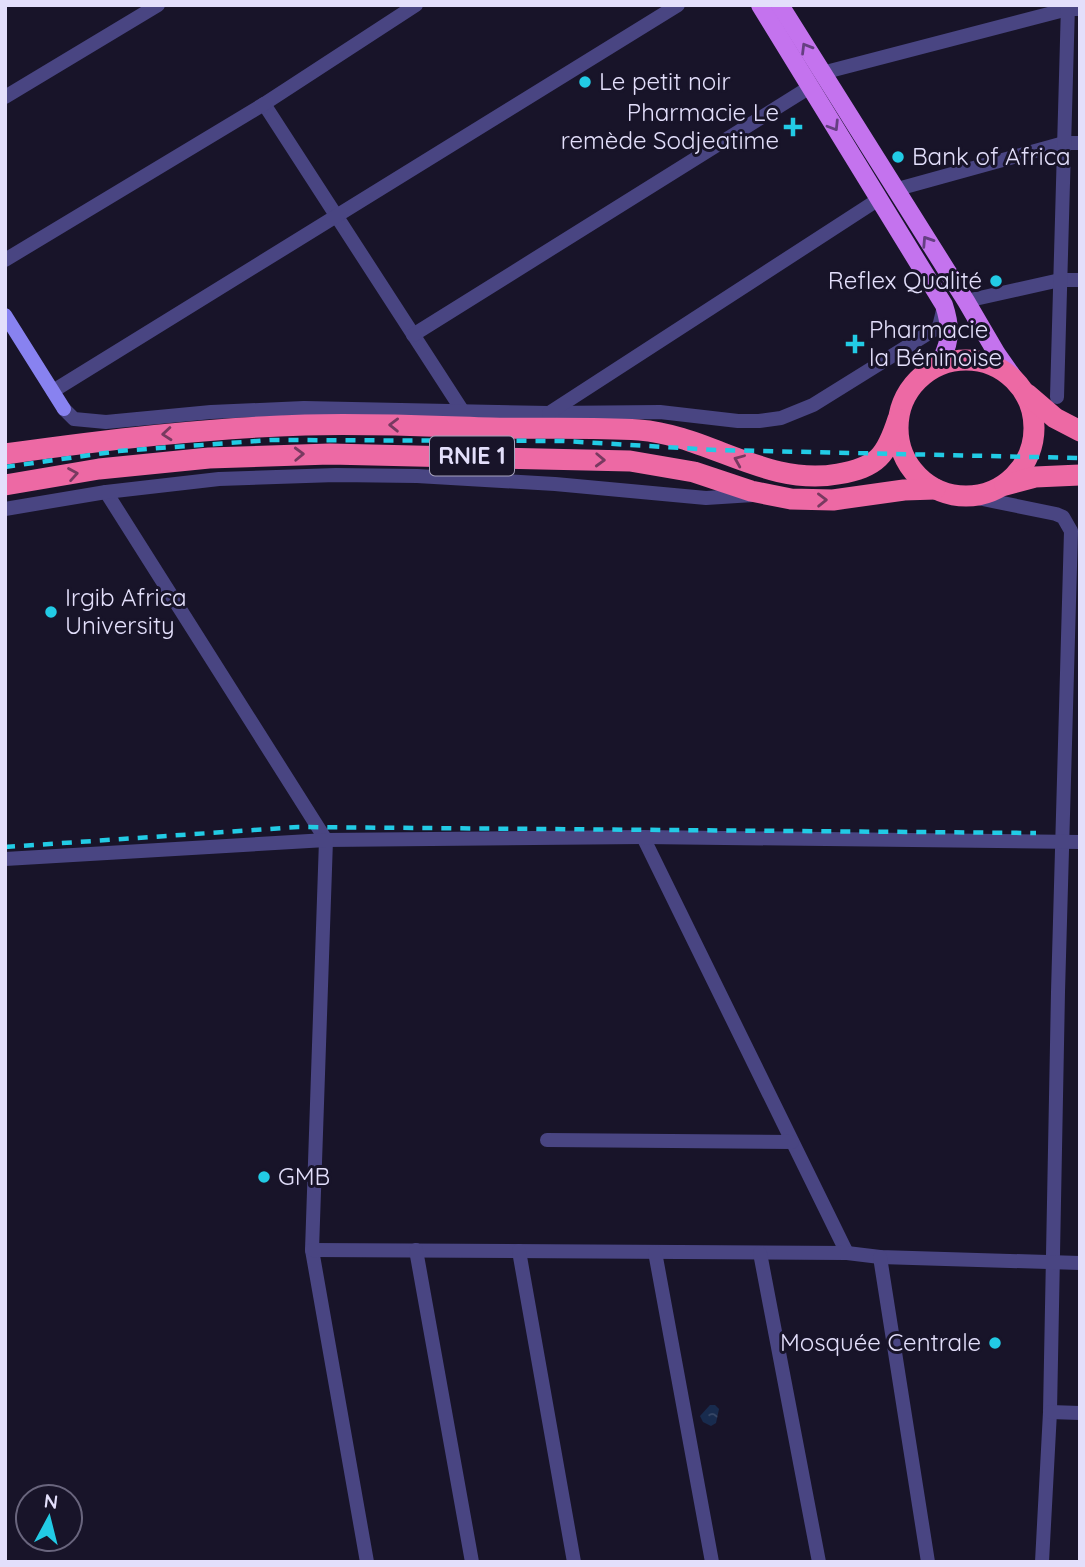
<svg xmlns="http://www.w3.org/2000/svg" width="1085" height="1567" viewBox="0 0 1085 1567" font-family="Quicksand,sans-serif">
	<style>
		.water { fill: url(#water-ripples) }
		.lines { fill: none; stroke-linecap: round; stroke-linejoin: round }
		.street { stroke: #494582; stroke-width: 14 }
		.secondary { stroke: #8882f0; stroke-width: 14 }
		.primary { stroke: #c473ee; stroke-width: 18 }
		.highway { stroke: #ed69a4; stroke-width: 21 }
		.rail { stroke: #22cbe5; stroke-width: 4.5; stroke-dasharray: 10 9; stroke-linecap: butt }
		.oneway { stroke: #653f82 }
		.oneway2 { stroke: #783a60 }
		.poi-dot { fill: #22cbe5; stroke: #181429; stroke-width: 2.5 }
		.labels { text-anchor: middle; stroke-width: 6; stroke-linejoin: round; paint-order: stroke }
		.shield { fill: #181429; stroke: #a6a2bc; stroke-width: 2 }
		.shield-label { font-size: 23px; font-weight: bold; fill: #e3dffb }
		.poi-label { font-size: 24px; fill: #e3dffb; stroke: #181429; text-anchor: start }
	</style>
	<defs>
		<pattern id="water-ripples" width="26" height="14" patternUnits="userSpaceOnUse" patternTransform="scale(1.75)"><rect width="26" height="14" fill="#182b4e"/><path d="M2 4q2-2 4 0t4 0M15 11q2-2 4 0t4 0" fill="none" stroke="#394968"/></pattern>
	</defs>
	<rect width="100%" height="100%" fill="#181429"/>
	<!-- water -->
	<path class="water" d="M710,1405H715L719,1409L716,1423L711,1426L703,1422L700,1416Z"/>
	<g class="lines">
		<!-- street -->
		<g class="street">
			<path d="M822,73L1068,9H1080"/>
			<path d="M5,97L158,5"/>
			<path d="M264,104L462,410"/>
			<path d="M894,190L1064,143H1080"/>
			<path d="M5,260L264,104L416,5"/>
			<path d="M966,301L1060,280H1080"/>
			<path d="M413,335L810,87"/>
			<path d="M53,391L678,5"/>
			<path d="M1057,397L1068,5"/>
			<path d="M64,409L74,419L106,422L211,412L304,408L549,413L660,412L738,421H759L781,418L813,405L932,331L939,327L944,306"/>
			<path d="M549,413L879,199"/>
			<path d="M106,492L326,840L312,1250L367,1562"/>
			<path d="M968,496L1056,514L1063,517L1071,531L1058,992L1050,1412L1042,1562"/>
			<path d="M5,509L106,492L219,479L336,475L417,476L555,484L706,498L753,495"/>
			<path d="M643,837L847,1253"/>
			<path d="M5,859L326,840L643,837L1080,842"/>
			<path d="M547,1140L792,1142"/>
			<path d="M312,1250L847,1253L880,1257L1080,1263"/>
			<path d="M416,1250L472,1562"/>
			<path d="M519,1251L574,1562"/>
			<path d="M655,1252L712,1562"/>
			<path d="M760,1253L819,1562"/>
			<path d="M880,1257L928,1562"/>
			<path d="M1050,1412L1080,1413"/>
		</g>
		<!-- secondary -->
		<path class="secondary" d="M5,315L64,409"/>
		<!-- primary -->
		<g class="primary">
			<path d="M760,5L944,305C952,329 951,346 936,367"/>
			<path d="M780,5L966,301L997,354L1016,381"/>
		</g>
		<!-- highway -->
		<g class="highway">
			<circle cx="966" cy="428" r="68"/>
			<path d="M1027,394L1055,418L1080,431"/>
			<path d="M5,454C105,440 205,428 305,425C367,423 429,426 491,428C540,429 590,427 639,430C708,435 767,487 838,474C878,467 886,456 898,419"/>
			<path d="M5,485L99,469L209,458L330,454L630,461L694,472L751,491L791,499L833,500L904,490L935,489"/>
			<path d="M1005,485L1035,477L1080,475"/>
		</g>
		<!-- rail -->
		<g class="rail">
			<path d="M5,467L119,451L271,440L564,441L716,450L1080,458"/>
			<path d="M5,847L298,827L1036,833"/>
		</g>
	</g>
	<!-- one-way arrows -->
	<defs><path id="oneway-chevron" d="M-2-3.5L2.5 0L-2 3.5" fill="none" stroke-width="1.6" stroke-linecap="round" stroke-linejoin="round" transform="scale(1.75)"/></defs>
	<g class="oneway">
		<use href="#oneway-chevron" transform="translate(806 48) rotate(-121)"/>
		<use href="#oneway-chevron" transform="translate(834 126) rotate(58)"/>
		<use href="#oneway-chevron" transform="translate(927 241) rotate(-123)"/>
	</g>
	<g class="oneway2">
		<use href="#oneway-chevron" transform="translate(394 425) rotate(-179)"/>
		<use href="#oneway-chevron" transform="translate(167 434) rotate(175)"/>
		<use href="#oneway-chevron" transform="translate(299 454) rotate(-2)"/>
		<use href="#oneway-chevron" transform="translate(600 460) rotate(2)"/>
		<use href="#oneway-chevron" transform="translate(739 460) rotate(-157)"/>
		<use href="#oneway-chevron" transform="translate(73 474) rotate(-10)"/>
		<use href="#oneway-chevron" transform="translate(822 500) rotate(-1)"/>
	</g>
	<!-- markers -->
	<g class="poi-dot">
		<circle cx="585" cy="82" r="7"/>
		<path d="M789.5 116.5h7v7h7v7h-7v7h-7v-7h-7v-7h7z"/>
		<circle cx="898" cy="157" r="7"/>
		<circle cx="996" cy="281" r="7"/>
		<path d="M851.5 333.5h7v7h7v7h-7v7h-7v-7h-7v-7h7z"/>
		<circle cx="51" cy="612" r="7"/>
		<circle cx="264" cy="1177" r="7"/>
		<circle cx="995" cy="1343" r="7"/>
	</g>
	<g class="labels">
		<!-- shield labels -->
		<rect class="shield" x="430" y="436.5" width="84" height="39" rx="5"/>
		<g class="shield-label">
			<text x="472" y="464">RNIE 1</text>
		</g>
		<!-- poi labels -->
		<g class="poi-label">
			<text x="599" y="90">Le petit noir</text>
			<text x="779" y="121" text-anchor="end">Pharmacie Le<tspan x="779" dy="28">remède Sodjeatime</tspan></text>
			<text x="912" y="165">Bank of Africa</text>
			<text x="982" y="289" text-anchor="end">Reflex Qualité</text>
			<text x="869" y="338">Pharmacie<tspan x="869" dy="28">la Béninoise</tspan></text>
			<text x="65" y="606">Irgib Africa<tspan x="65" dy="28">University</tspan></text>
			<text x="278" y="1185">GMB</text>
			<text x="981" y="1351" text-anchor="end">Mosquée Centrale</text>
		</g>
	</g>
	<!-- border -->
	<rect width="1085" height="1567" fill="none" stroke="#e3dffb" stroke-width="14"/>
	<!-- north arrow -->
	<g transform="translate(49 1518) rotate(7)"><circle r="33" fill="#181429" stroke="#69657d" stroke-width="2"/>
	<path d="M0-5L12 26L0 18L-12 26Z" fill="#22cbe5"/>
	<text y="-10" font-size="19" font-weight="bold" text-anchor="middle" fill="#e3dffb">N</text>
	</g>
</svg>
